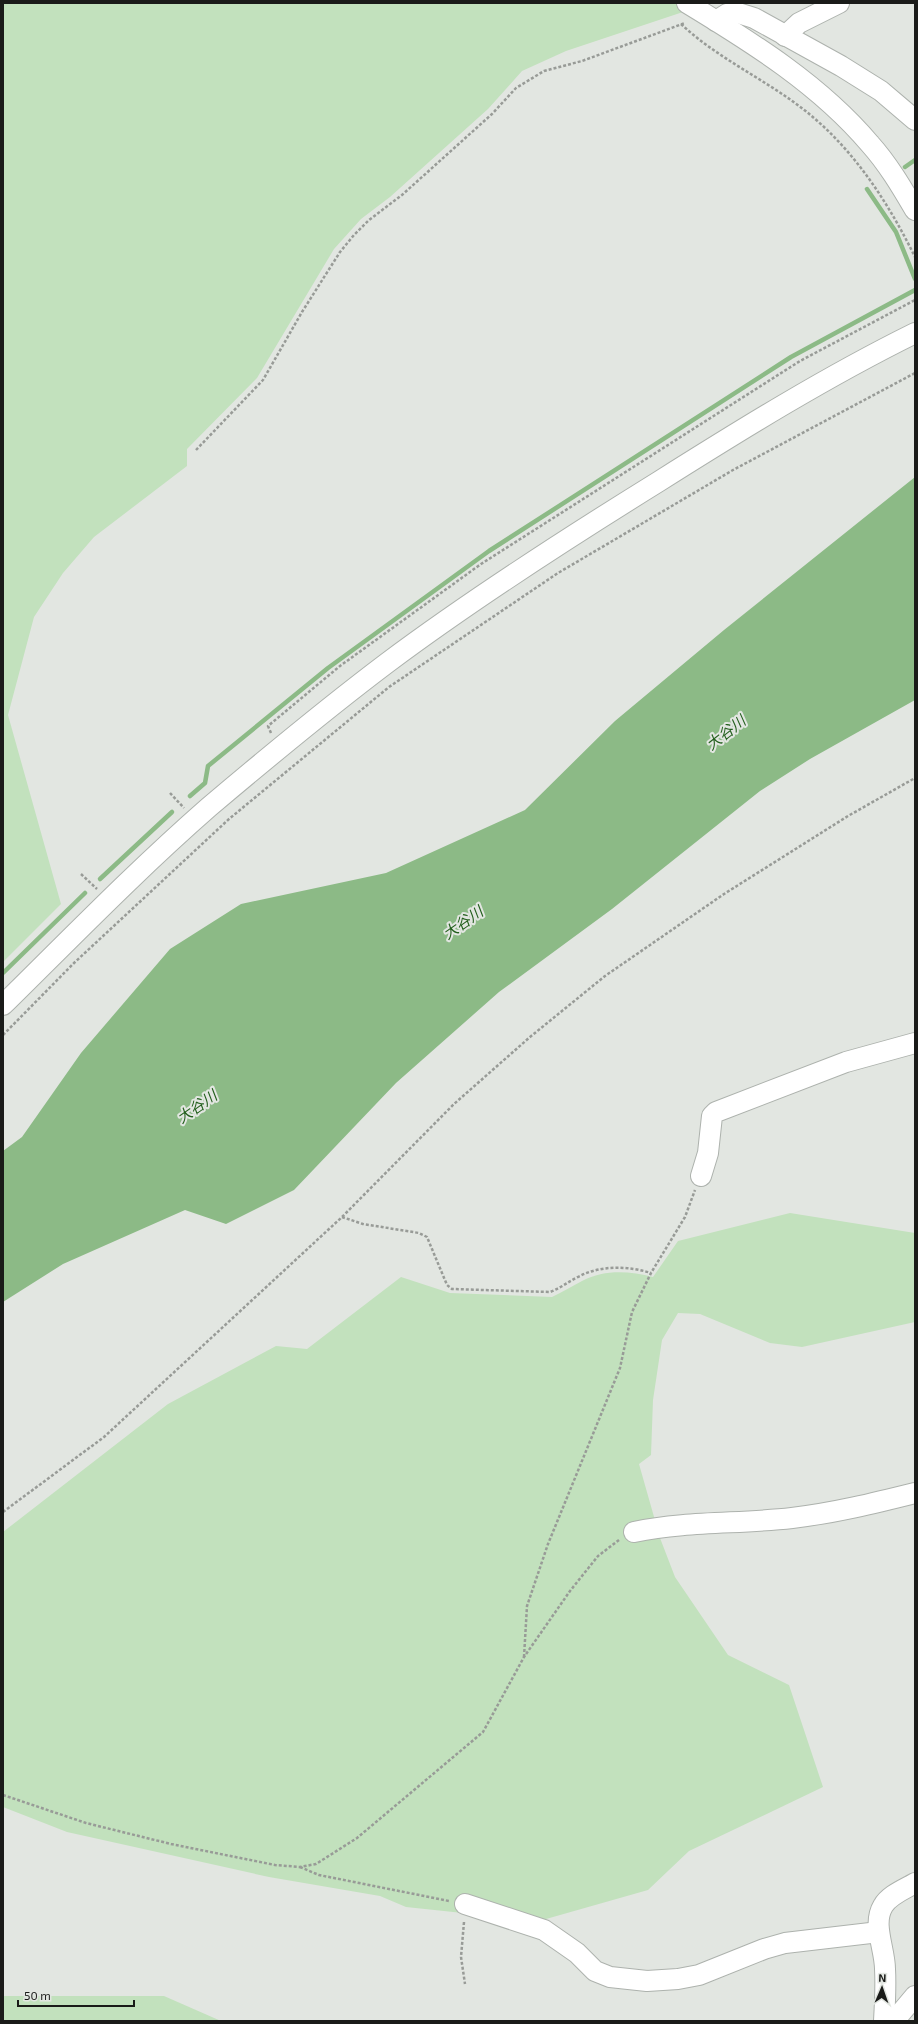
<svg xmlns="http://www.w3.org/2000/svg" width="918" height="2024" viewBox="0 0 918 2024" font-family="'Exo 2','Noto Sans JP',sans-serif">
	<style>
		.green { fill: #c2e1bd }
		.water { fill: #8cba86 }
		.lines { fill: none; stroke-linecap: round; stroke-linejoin: round }
		.stream { stroke: #8cba86; stroke-width: 4.5 }
		.minor-casing { stroke: #adb2ad; stroke-width: 22 }
		.path { stroke: #989b97; stroke-width: 2.5; stroke-dasharray: 3 2; stroke-linecap: butt }
		.minor { stroke: #fff; stroke-width: 20 }
		.labels { text-anchor: middle; stroke-width: 4; stroke-linejoin: round; paint-order: stroke }
		.water-label { font-size: 15px; font-style: italic; fill: #225f1c; stroke: #e2e6e1 }
	</style>
	<rect width="100%" height="100%" fill="#e2e6e1"/>
	<!-- green -->
	<g class="green">
		<path d="M3,3H710L566,51L522,71L488,109L390,197L361,219L334,249L257,378L187,449V466L94,537L63,573L34,617L8,715L61,904L3,962Z"/>
		<path d="M790,1213L915,1233V1322L802,1347L770,1343L700,1314L678,1313L662,1340L653,1400L651,1455L639,1464L660,1538L675,1577L728,1655L789,1685L823,1787L689,1851L648,1890L539,1921L406,1907L380,1896L269,1877L67,1832L3,1807V1532L168,1404L276,1346L307,1349L401,1277L450,1293L552,1297C563,1292 572,1286 582,1281C605,1269 629,1271 653,1277L678,1241Z"/>
		<path d="M3,1996H164L221,2021H3Z"/>
	</g>
	<!-- water -->
	<path class="water" d="M915,477V700L810,759L760,791L612,909L499,992L396,1083L294,1190L226,1224L185,1210L63,1264L3,1302V1151L22,1137L81,1053L170,949L241,904L386,873L525,810L615,721L724,630Z"/>
	<g class="lines">
		<!-- stream -->
		<g class="stream">
			<path d="M905,167L915,160"/>
			<path d="M867,189L896,232L915,279"/>
			<path d="M190,796L205,783L208,766L328,668L489,551L791,357L915,290"/>
			<path d="M100,879L172,812"/>
			<path d="M3,973L85,893"/>
		</g>
		<defs>
			<g id="minor">
				<path d="M687,3C753,43 820,85 870,144C888,164 902,188 915,210"/>
				<path d="M716,21L727,14L735,12L754,18L841,66L881,91L915,120"/>
				<path d="M785,36L799,23L839,3"/>
				<path d="M3,1005C71,938 137,870 209,807C267,758 326,709 387,663C474,598 566,539 658,482C742,429 826,377 915,333"/>
				<path d="M701,1176L708,1153L712,1116L716,1112L846,1062L915,1043"/>
				<path d="M634,1532C686,1521 740,1524 792,1518C834,1513 875,1503 915,1493"/>
				<path d="M465,1904L544,1930L577,1953L595,1971L610,1977L647,1981L678,1979L699,1975L764,1949L785,1943L879,1932"/>
				<path d="M884,2021C885,2004 886,1986 885,1969C885,1949 872,1924 883,1906C889,1895 905,1889 915,1883"/>
				<path d="M894,2021L915,1996"/>
			</g>
		</defs>
		<!-- minor casing -->
		<use href="#minor" class="minor-casing"/>
		<!-- path -->
		<g class="path">
			<path d="M681,24C715,56 758,76 795,103C849,142 886,198 915,257"/>
			<path d="M196,450L263,380L302,312L340,252L354,235L369,220L402,195L492,114L516,88L544,71L582,61L685,23"/>
			<path d="M271,733L268,726L340,666L481,564L800,361L915,300"/>
			<path d="M170,793L184,808"/>
			<path d="M81,874L97,889"/>
			<path d="M3,1035L74,963L229,819L389,687L558,573L733,470L915,373"/>
			<path d="M342,1217L363,1224L419,1233L427,1237L447,1285L452,1289L550,1292C561,1288 569,1281 580,1276C601,1265 629,1266 651,1273"/>
			<path d="M3,1512L104,1437L342,1217L454,1104L530,1037L605,976L724,894L848,816L915,778"/>
			<path d="M524,1657L527,1606L548,1544L620,1368L632,1312L651,1273L685,1217L695,1190"/>
			<path d="M3,1795L86,1823L171,1844L275,1865L300,1867L316,1864L357,1838L483,1732L524,1657L570,1591L598,1556L619,1540"/>
			<path d="M300,1867L319,1875L449,1901"/>
			<path d="M464,1922L461,1957L465,1984"/>
		</g>
		<!-- minor -->
		<use href="#minor" class="minor"/>
	</g>
	<g class="labels">
		<!-- water labels -->
		<g class="water-label">
			<text transform="translate(726 733) rotate(-38)" y="5">大谷川</text>
			<text transform="translate(463 923) rotate(-35)" y="5">大谷川</text>
			<text transform="translate(197 1107) rotate(-35)" y="5">大谷川</text>
		</g>
	</g>
	<!-- border -->
	<rect width="918" height="2024" fill="none" stroke="#1a1b19" stroke-width="8"/>
	<!-- north arrow -->
	<g transform="translate(882 1988) rotate(2)" stroke="#e2e6e1" stroke-width="3" paint-order="stroke">
	<path d="M0-3L7 15L0 10L-7 15Z" fill="#1a1b19"/>
	<text y="-6" font-size="11" font-weight="bold" text-anchor="middle" fill="#1a1b19">N</text>
	</g>
	<!-- scale -->
	<path d="M18 2000v6h116v-6" fill="none" stroke="#1a1b19" stroke-width="2"/>
	<text x="24" y="2000" font-size="12" fill="#1a1b19" stroke="#e2e6e1" stroke-width="3" paint-order="stroke">50 m</text>
</svg>
